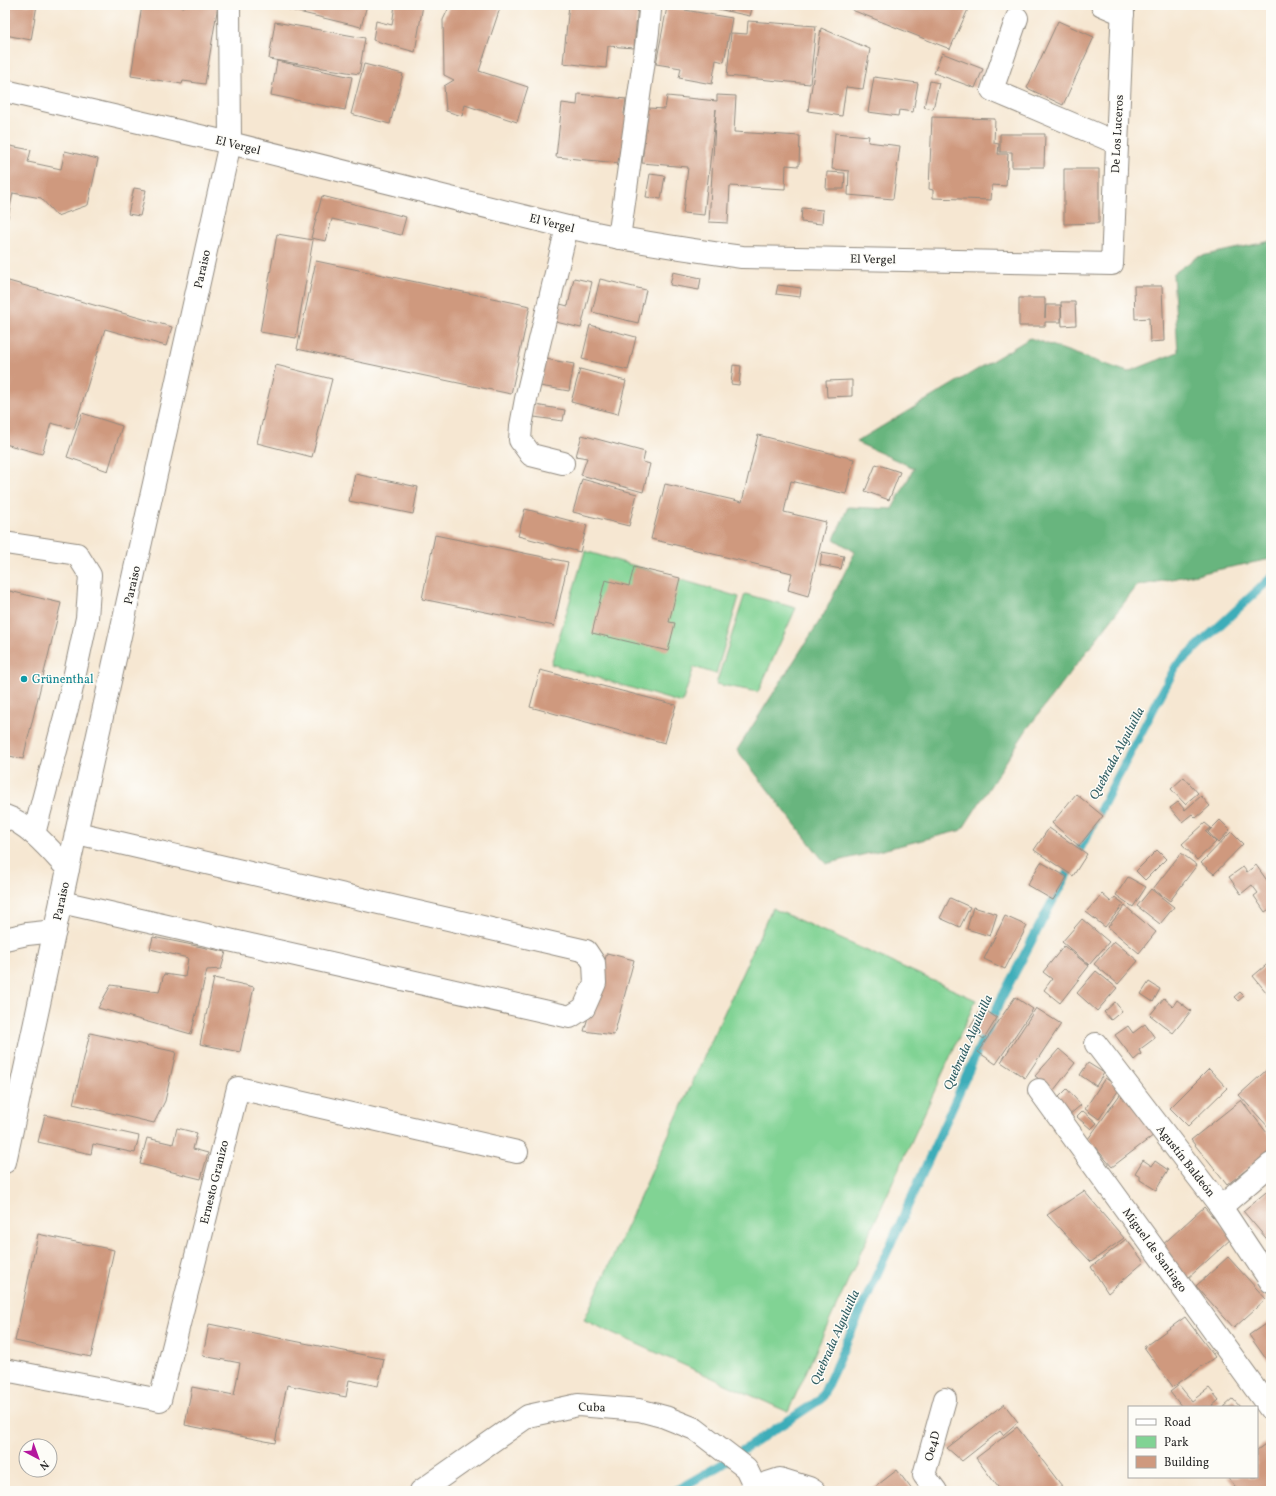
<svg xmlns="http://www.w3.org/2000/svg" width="1276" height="1496" viewBox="0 0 1276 1496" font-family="Vollkorn,serif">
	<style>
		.green { fill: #81d394; stroke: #567f60 }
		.forest { fill: #68b57e; stroke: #4a7054 }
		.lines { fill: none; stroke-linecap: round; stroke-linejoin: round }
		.stream { stroke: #3dadb9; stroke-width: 9 }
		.building { fill: #cf997e }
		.minor-casing { stroke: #90897e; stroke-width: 24 }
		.minor { stroke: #fff; stroke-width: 22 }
		.culture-dot { fill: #0f9aa8; stroke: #fdfcf7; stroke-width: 1.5 }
		.labels { text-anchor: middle; stroke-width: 3; stroke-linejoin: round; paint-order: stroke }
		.street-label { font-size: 12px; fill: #2b2b2b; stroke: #fdfcf7 }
		.culture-label { font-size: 12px; fill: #0d838f; stroke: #fdfcf7; text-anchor: start }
		.water-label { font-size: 13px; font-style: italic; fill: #325f64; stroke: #fdfcf7 }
	</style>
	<rect width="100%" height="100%" fill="#fdfcf7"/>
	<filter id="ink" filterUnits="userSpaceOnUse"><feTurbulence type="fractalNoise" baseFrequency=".025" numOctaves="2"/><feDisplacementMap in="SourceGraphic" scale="8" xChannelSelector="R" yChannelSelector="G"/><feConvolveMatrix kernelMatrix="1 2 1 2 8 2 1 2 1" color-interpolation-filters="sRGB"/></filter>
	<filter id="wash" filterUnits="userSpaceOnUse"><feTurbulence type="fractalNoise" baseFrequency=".012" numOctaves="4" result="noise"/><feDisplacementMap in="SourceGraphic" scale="16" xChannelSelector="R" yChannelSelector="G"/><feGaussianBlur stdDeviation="0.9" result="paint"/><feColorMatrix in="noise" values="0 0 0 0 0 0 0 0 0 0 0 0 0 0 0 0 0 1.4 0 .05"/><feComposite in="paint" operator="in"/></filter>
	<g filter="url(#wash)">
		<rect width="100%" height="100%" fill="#f6e7d2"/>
		<!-- green -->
		<g class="green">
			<path d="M585,551L739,597L716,674L694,667L682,703L551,664Z"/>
			<path d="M745,594L796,608L758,692L716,684Z"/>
			<path d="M772,908L976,1000L788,1412L584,1320Z"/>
		</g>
		<!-- forest -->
		<path class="forest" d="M1271,241V559L1137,586L1027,729L962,830L826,864L737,750L824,614L855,552L834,539L848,507L892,509L914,468L856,442L1030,338L1128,372L1178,352L1173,274L1197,257Z"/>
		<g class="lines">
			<!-- stream -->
			<path class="stream" d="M675,1491L719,1466L821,1399L1000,1001L1176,666L1271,578"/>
		</g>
		<g id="blocks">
			<!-- building -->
			<g class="building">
				<path d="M5,5H37L31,40L5,35Z"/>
				<path d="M142,5H171L184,7L185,5H218L205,84L183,81L182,84L131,76Z"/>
				<path d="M287,5H367L361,27L286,9Z"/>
				<path d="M395,5H423L415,52L373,40L376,21L392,25Z"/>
				<path d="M450,5H498L500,8L479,71L528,87L517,122L465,105L462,116L446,111L444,86L454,80L444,75L443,20Z"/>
				<path d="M569,5H638L634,48L608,46L606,68L563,63Z"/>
				<path d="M718,5H753L750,16L717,9Z"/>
				<path d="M854,5H970L950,49L852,10Z"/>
				<path d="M667,7L732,18L724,62L716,60L712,84L679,78L681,68L656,64Z"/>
				<path d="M748,21L816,26L810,84L727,76L731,33L747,34Z"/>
				<path d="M1058,21L1094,37L1063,105L1027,88Z"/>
				<path d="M275,22L365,38L359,74L269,59Z"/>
				<path d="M821,28L870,49L863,89L846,87L842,116L808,111Z"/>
				<path d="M942,53L983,69L975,88L934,73Z"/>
				<path d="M277,61L352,77L345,110L271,95Z"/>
				<path d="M364,64L403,74L390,124L351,114Z"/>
				<path d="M874,77L918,83L913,112L899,110L898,116L868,112Z"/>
				<path d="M930,81L939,83L933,109L924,107Z"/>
				<path d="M578,94L626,99L624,114L634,115L629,164L556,157L562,103L577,105Z"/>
				<path d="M717,95L736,96L734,132L800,136L799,166L786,165L785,189L730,186L728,223L709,222L716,109L704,215L683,213L688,167L642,163L648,108L665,109L667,96L717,101Z"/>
				<path d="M932,117L995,119L994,143L999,144L998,154H1008L1006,186L992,185L991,200L933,198V190L929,189Z"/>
				<path d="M835,133L869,136L868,142L900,146L893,199L848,195L849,171L832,169Z"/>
				<path d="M1000,134H1045L1044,167H1012V152H1000Z"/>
				<path d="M5,145L31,150L28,162L61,169L65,151L98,159L88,205L57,216L41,198L13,193L5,231Z"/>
				<path d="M1064,169H1099V223L1064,224Z"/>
				<path d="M827,172L845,173L844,189H826Z"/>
				<path d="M650,174L665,176L661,199L646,197Z"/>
				<path d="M134,188L146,190L140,216L128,214Z"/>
				<path d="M322,196L406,217L401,235L332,219L326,241L311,238Z"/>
				<path d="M802,208L823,210L822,224L801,222Z"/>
				<path d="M277,234L313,240L296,338L260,332Z"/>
				<path d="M316,261L530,306L511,394L297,349Z"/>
				<path d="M673,272L701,278L699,290L670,285Z"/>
				<path d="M574,278L592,282L581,328L556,322L560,304L568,306Z"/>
				<path d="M600,279L646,290L638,323L592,312Z"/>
				<path d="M5,280L172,327L166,346L105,329L74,429L51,423L42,454L5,444Z"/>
				<path d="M778,285L801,288L800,297L776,294Z"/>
				<path d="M1134,286H1162L1164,341L1150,342L1149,318L1135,319Z"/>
				<path d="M1019,298H1045V318L1046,305H1061V322H1045V326H1019Z"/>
				<path d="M1061,302H1075L1076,325L1062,326Z"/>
				<path d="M590,325L636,337L628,370L582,359Z"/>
				<path d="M545,359L574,364L569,391L540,386Z"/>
				<path d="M276,365L332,379L312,457L257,443Z"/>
				<path d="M733,365L741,366L739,385L731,384Z"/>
				<path d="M580,369L626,381L618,414L571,402Z"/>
				<path d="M852,380V396L827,397L826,381Z"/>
				<path d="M535,405L565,410L563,421L534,417Z"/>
				<path d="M82,413L122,426L108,471L67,457Z"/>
				<path d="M582,435L645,452L643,462L650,464L643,492L581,475L587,458L576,456Z"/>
				<path d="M758,435L854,459L846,494L791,481L784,512L826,522L808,596L788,590L792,573L651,539L665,484L742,502Z"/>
				<path d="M876,464L900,472L889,500L865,491Z"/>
				<path d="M355,474L418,487L413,514L349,501Z"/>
				<path d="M582,479L637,494L629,526L573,512Z"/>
				<path d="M525,509L587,525L580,552L518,536Z"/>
				<path d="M435,535L568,562L554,626L422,599Z"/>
				<path d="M822,552L844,556L841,569L820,565Z"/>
				<path d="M634,567L680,578L669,622L675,623L668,651L592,633L605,580L629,586Z"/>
				<path d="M5,590L61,603L23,759L5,755Z"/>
				<path d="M540,670L676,705L665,743L530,707Z"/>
				<path d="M1184,777L1198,793L1185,804L1171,789Z"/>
				<path d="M1076,794L1103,816L1079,846L1052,823Z"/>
				<path d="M1201,796L1210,806L1196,818L1192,814L1182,822L1170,808L1178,802L1185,810Z"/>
				<path d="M1220,820L1230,830L1218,843L1208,832Z"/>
				<path d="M1205,823L1211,828L1206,832L1216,842L1197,860L1182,844Z"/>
				<path d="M1049,828L1087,854L1073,876L1034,850Z"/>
				<path d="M1231,832L1243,844L1214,874L1201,863Z"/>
				<path d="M1157,850L1166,859L1145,880L1136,871Z"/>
				<path d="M1181,853L1197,865L1170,901L1153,889Z"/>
				<path d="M1041,862L1067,877L1053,900L1027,885Z"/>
				<path d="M1256,865L1271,886V908L1265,912L1254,896L1258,893L1252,885L1241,894L1229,877L1243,867L1247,872Z"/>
				<path d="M1128,877L1146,887L1133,907L1116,895Z"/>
				<path d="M1151,889L1174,907L1160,924L1137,906Z"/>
				<path d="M1102,894L1111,902L1115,897L1124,904L1105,927L1086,912Z"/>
				<path d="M950,898L970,907L960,927L940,918Z"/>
				<path d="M1125,906L1156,932L1139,953L1108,927Z"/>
				<path d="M973,907L997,914L990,936L967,929Z"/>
				<path d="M1005,916L1027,926L1005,969L984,959Z"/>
				<path d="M1082,919L1109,942L1089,965L1062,942Z"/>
				<path d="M153,937L226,952L221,969L207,970L191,1034L98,1008L111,985L159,992L164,974L185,977L188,958L150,949Z"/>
				<path d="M1114,941L1138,961L1118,984L1094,964Z"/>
				<path d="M1064,946L1089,966L1060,1003L1044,990L1052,979L1043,972Z"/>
				<path d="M607,953L634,960L614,1035L584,1031Z"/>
				<path d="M1271,961V998L1253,976Z"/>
				<path d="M1096,971L1117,988L1097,1011L1077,993Z"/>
				<path d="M214,978L254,987L240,1052L200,1044Z"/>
				<path d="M1149,982L1160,989L1153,1002L1141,994Z"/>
				<path d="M1240,992L1244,996L1238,1001L1234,997Z"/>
				<path d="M1015,997L1033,1009L996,1064L978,1052Z"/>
				<path d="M1164,998L1173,1006L1177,1000L1191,1011L1173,1033L1150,1015Z"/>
				<path d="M1115,1002L1122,1011L1111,1020L1104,1012Z"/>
				<path d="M982,1008L997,1018L984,1039L969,1029Z"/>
				<path d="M1036,1008L1061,1024L1025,1078L1001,1062Z"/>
				<path d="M1145,1024L1155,1038L1139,1050L1141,1054L1134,1060L1115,1035L1128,1026L1133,1033Z"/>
				<path d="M90,1033L176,1052L165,1101L154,1123L73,1104Z"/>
				<path d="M1059,1049L1075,1063L1054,1090L1035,1076Z"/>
				<path d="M1088,1063L1104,1073L1096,1086L1080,1075Z"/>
				<path d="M1271,1066V1130L1239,1095Z"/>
				<path d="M1209,1069L1227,1088L1188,1126L1170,1108Z"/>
				<path d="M1105,1078L1120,1088L1099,1119L1085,1109Z"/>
				<path d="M1067,1089L1081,1105L1068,1116L1055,1101Z"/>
				<path d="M1124,1089L1158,1132L1112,1167L1088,1139Z"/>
				<path d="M1241,1100L1271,1138V1150L1227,1185L1191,1140Z"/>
				<path d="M1083,1111L1097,1123L1091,1129L1077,1117Z"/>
				<path d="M45,1115L139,1136L135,1153L93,1144L91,1154L38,1142Z"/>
				<path d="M177,1128L197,1133L193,1149L208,1153L201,1179L140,1164L147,1138L173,1144Z"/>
				<path d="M1143,1160L1152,1166L1155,1161L1168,1170L1156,1190L1140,1180V1176L1135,1173Z"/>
				<path d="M1271,1188V1244L1243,1211Z"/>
				<path d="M1084,1191L1124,1238L1091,1262L1047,1215Z"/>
				<path d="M1204,1207L1232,1238L1186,1280L1159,1248Z"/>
				<path d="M38,1234L114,1250L91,1357L15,1341Z"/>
				<path d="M1126,1239L1144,1262L1108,1293L1091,1267Z"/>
				<path d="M1228,1257L1266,1299L1234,1328L1196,1286Z"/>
				<path d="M1185,1317L1215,1357L1173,1387L1144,1347Z"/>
				<path d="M1271,1320V1366L1249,1335Z"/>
				<path d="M209,1324L384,1359L378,1386L349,1380L346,1397L287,1385L275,1443L185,1425L192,1387L234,1395L240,1363L203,1356Z"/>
				<path d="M1179,1385L1192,1401L1209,1388L1219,1400L1211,1407H1182L1170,1392Z"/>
				<path d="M1233,1399L1240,1407H1224Z"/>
				<path d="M1004,1404L1018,1422L1003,1435L1000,1431L962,1461L947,1448Z"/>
				<path d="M1017,1427L1062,1486L1055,1491H1001L976,1458Z"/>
				<path d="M1268,1442L1271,1446V1491H1238L1227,1477H1257V1450Z"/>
				<path d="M897,1470L913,1491H870Z"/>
			</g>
		</g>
	</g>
	<g filter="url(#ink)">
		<use href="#blocks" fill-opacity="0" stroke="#90897e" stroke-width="1"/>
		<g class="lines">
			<defs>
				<g id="minor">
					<path d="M1102,5L1123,14"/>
					<path d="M1017,18L992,90L1117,143"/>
					<path d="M5,91L230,143L567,227C625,240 683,249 742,257L1112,264L1123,5"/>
					<path d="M619,238L648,32L650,10L648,5"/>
					<path d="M563,463L531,455L520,440L521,426L526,399L567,227"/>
					<path d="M5,543L77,554L90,575L87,618L69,701L34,834"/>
					<path d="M5,816C29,824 51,851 68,869"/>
					<path d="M61,902L570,1017L584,1008L595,983L594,963L586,951L77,833"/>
					<path d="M5,939L27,934L55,931"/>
					<path d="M1096,1044L1221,1207L1271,1282"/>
					<path d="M1039,1090L1271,1410"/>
					<path d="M5,1162L68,869L230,143L229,5"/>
					<path d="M1221,1207L1271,1164"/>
					<path d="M5,1370L160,1400L238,1088L517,1152"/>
					<path d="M755,1487L780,1479L809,1488L814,1491"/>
					<path d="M421,1491L528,1416L578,1405L639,1410L665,1417L695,1429L746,1468L755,1487V1491"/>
					<path d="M936,1491L924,1475L945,1399"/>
				</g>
			</defs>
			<!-- minor casing -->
			<use href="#minor" class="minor-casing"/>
			<!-- minor -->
			<use href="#minor" class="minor"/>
		</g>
	</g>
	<!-- markers -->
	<circle class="culture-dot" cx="24" cy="679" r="4"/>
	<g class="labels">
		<!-- street labels -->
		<g class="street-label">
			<text transform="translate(1117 134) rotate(-87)" y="4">De Los Luceros</text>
			<text transform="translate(238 145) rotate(14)" y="4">El Vergel</text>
			<text transform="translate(552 223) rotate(14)" y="4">El Vergel</text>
			<text transform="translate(873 259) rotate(1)" y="4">El Vergel</text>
			<text transform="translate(202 269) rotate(-77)" y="4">Paraiso</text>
			<text transform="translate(132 585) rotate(-77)" y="4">Paraiso</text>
			<text transform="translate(61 901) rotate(-78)" y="4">Paraiso</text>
			<text transform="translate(1186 1161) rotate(52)" y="4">Agustín Baldeón</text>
			<text transform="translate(214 1182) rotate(-76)" y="4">Ernesto Granizo</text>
			<text transform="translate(1155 1250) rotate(54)" y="4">Miguel de Santiago</text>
			<text transform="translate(592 1407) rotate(2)" y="4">Cuba</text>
			<text transform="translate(932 1446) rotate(-75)" y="4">Oe4D</text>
		</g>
		<!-- culture labels -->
		<g class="culture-label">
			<text x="32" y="683">Grünenthal</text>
		</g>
		<!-- water labels -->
		<g class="water-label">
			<text transform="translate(1116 753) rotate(-62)" y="5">Quebrada Alguluilla</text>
			<text transform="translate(967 1042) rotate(-66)" y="5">Quebrada Alguluilla</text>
			<text transform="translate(834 1337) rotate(-66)" y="5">Quebrada Alguluilla</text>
		</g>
	</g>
	<!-- margin -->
	<rect width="1276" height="1496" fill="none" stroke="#fdfcf7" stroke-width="20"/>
	<!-- legend -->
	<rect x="1128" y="1406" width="130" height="72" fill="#fdfcf7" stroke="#a9a8a5"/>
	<rect x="1136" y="1419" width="20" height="6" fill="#ffffff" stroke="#a9a8a5"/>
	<text x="1164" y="1426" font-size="12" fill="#2b2b2b">Road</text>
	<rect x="1136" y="1436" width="20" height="12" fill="#81d394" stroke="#a9a8a5"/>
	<text x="1164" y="1446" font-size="12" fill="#2b2b2b">Park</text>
	<rect x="1136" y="1456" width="20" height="12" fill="#cf997e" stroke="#a9a8a5"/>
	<text x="1164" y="1466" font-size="12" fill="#2b2b2b">Building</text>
	<!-- north arrow -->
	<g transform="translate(38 1458) rotate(139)"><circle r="19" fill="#fdfcf7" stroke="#a9a8a5"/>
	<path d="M0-3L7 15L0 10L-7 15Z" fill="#b5179e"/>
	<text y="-6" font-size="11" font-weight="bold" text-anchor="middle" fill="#2b2b2b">N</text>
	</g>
</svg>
